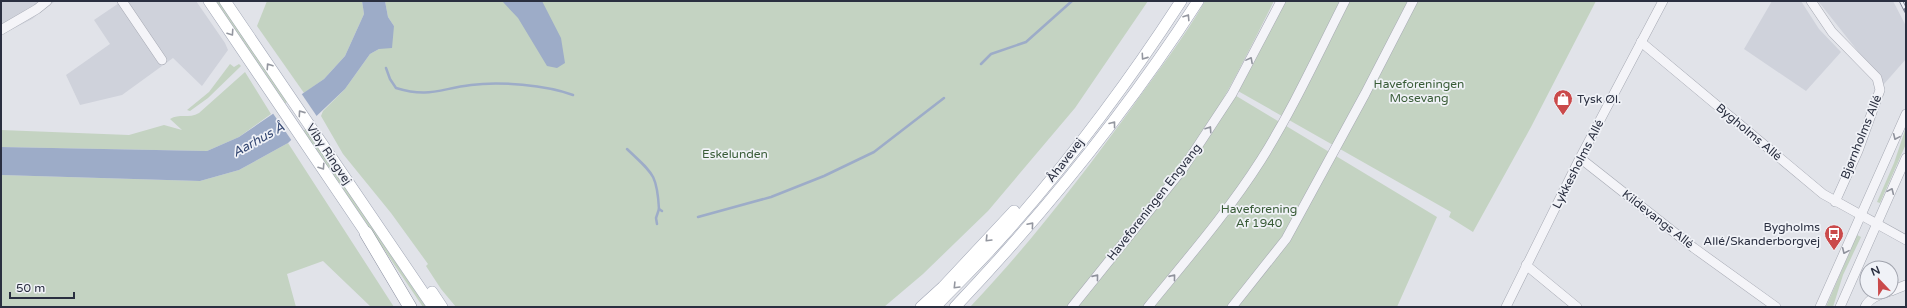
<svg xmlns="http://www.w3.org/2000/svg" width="1907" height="308" viewBox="0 0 1907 308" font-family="'Varela Round',sans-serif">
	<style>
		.built { fill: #cfd2db }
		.green { fill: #c4d3c2 }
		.water { fill: #9dacc8 }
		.pier { fill: #e1e3e9 }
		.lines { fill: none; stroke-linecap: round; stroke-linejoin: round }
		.stream { stroke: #9dacc8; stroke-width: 2.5 }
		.minor-casing { stroke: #a6a9b3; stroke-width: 10 }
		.major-casing { stroke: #a0a6b5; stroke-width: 12 }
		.highway-casing { stroke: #898e9f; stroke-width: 14 }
		.minor { stroke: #f4f4f8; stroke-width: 9 }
		.major { stroke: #fff; stroke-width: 11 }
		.highway { stroke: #fff; stroke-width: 13 }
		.rail-casing { stroke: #7b8092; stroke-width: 4 }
		.rail { stroke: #f0f2f7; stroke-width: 2.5; stroke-dasharray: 8; stroke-linecap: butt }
		.oneway { stroke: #9497a0 }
		.oneway2 { stroke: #8f929c }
		.labels { text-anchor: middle; stroke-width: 3.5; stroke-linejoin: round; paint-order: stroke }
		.park-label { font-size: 12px; fill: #395c37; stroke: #f0f2f7 }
		.poi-label { font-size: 12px; fill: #2a2f40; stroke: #f0f2f7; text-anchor: start }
		.street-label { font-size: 12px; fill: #2a2f40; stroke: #f0f2f7 }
		.water-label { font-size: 13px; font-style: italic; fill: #354873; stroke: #f0f2f7 }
	</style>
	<rect width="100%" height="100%" fill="#e1e3e9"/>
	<!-- built -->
	<g class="built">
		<path d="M1,1H55L32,19L1,35Z"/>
		<path d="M122,1H196L225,43L228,50L202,86L173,58L122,95L80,105L66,75L110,44L94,20Z"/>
		<path d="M1772,1H1801L1819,29L1841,52L1806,91L1744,49Z"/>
		<path d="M1818,1H1893L1906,26V59L1884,84Z"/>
	</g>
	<!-- green -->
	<g class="green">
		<path d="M216,1H219L292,108L290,110Z"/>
		<path d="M267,1H362L364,14L345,56L324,79L304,93L257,26Z"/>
		<path d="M385,1H502L507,5L510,1H1148L1075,108L988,211L923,274L884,307H456L441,289L426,266L428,264L391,213L343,154L321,116L323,111L345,89L370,54L379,49L394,26L388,17Z"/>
		<path d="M1205,1H1274C1251,46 1229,92 1202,135C1163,196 1113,251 1067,307H970C1029,245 1082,176 1133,106C1157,72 1184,38 1205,1Z"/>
		<path d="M1285,1H1596L1531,127L1473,232L1449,217L1451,212L1238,91Z"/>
		<path d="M230,64L234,67L239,64L241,66L208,98L190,111L187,110L209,92Z"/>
		<path d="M245,72L271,114L239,137L207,151L1,147V130L129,135L164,125L182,130L170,119C179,113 189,119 199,113Z"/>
		<path d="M1228,91L1437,217L1397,307H1070L1208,130Z"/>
		<path d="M301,122L426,307H423L299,124Z"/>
		<path d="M1906,127V144L1880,203L1877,202L1894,163Z"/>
		<path d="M288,143L394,307H371L323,261L287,274L296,307H1V175L200,181L239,170Z"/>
		<path d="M1857,235L1861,237L1843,275L1833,307H1826Z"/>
	</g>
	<!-- water -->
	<g class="water">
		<path d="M362,1H385L388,17L394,26L392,48L379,49L370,54L345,89L288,143L239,170L200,181L1,175V147L207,151L239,137L324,79L345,56L364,14Z"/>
		<path d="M502,1H542L561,38L565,63L557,68L547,66L518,18Z"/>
	</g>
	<!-- pier -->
	<path class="pier" d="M301,93L318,118L292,141L272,112Z"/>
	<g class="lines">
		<!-- stream -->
		<g class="stream">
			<path d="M981,64L991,54L1026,42L1072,1"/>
			<path d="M386,68L390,79L396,88C429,98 439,89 471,85C499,81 546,85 573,95"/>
			<path d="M627,149C652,173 657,173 659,209L662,211"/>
			<path d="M698,217L771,197L824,176L874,152L944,98"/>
			<path d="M657,224L656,218L659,209"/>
		</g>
		<defs>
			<g id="minor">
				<path d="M122,1L162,60"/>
				<path d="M1811,1L1832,32L1877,78L1880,90L1858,151L1835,202"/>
				<path d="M1,30L37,9L47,1"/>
				<path d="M1641,42L1823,194L1906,240"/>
				<path d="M1580,158L1694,248L1776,307"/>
				<path d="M1526,265L1577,307"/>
				<path d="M1891,291L1906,285"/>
				<path d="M1072,307L1182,170L1232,94L1281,1"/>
				<path d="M1148,307C1187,259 1228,212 1261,160C1293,109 1318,54 1345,1"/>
				<path d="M1232,307L1286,239L1365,94L1413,1"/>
				<path d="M1506,307L1580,158L1663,1"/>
				<path d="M1820,307L1906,114"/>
				<path d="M1840,307L1906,158"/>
				<path d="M1865,307C1869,298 1879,295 1888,292"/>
			</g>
			<g id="major">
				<path d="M209,1L370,239"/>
				<path d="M225,1L433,307"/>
				<path d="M432,292L442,307"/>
				<path d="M921,307L943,287L1014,211"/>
				<path d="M935,307C957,284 981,261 1002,237C1067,164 1128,83 1181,1"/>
				<path d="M955,307C1045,212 1127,111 1198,1"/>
			</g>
			<path id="highway" d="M366,233L410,307"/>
		</defs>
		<!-- minor casing -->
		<use href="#minor" class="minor-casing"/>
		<!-- major casing -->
		<use href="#major" class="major-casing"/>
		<!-- highway casing -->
		<use href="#highway" class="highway-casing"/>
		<!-- minor -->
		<use href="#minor" class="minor"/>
		<!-- major -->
		<use href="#major" class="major"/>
		<!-- highway -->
		<use href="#highway" class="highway"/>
		<defs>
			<path id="rail" d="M1901,1L1906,11"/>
		</defs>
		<!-- rail casing -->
		<use href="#rail" class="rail-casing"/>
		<!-- rail -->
		<use href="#rail" class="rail"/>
	</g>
	<!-- one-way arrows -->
	<defs><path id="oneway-chevron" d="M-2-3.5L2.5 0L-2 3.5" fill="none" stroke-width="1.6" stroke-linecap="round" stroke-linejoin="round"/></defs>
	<g class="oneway">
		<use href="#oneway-chevron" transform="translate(1187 17) rotate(-57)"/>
		<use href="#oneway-chevron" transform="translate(231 33) rotate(56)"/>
		<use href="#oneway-chevron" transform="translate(1144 57) rotate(125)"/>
		<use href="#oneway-chevron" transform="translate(269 66) rotate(-124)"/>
		<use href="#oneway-chevron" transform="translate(301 113) rotate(-125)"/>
		<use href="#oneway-chevron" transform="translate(1113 124) rotate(-52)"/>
		<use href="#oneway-chevron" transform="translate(322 167) rotate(56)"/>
		<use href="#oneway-chevron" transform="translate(1031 225) rotate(-49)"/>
		<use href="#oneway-chevron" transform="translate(988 239) rotate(134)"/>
		<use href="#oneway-chevron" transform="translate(956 286) rotate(134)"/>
	</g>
	<g class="oneway2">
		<use href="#oneway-chevron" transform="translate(1250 60) rotate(-62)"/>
		<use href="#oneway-chevron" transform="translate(1209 129) rotate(-56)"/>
		<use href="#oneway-chevron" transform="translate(1896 137) rotate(114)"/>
		<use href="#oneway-chevron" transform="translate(1891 191) rotate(-66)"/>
		<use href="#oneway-chevron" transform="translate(1845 251) rotate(114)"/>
		<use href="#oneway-chevron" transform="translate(1096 277) rotate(-51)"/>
		<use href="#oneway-chevron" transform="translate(1173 277) rotate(-51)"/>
	</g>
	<!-- icons -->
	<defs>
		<symbol id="shop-pin" viewBox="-11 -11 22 30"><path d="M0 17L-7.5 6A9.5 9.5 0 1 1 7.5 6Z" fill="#ca4a4b" stroke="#f0f2f7"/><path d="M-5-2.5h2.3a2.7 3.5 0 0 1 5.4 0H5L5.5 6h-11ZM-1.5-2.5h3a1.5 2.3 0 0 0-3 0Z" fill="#fff"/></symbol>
		<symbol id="bus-pin" viewBox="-11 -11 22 30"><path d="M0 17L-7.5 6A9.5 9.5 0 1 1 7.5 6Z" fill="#ca4a4b" stroke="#f0f2f7"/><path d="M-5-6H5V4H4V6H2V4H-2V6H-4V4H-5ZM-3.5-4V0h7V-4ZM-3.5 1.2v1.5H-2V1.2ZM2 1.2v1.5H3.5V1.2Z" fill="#fff"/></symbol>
	</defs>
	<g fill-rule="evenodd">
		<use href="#shop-pin" x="1552" y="88" width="22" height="30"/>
		<use href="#bus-pin" x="1823" y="223" width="22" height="30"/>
	</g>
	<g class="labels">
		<!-- park labels -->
		<g class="park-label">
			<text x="1419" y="88">Haveforeningen<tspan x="1419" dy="14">Mosevang</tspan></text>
			<text x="735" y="158">Eskelunden</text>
			<text x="1259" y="213">Haveforening<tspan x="1259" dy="14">Af 1940</tspan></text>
		</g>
		<!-- poi labels -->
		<g class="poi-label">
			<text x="1577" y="103">Tysk Øl.</text>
			<text x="1820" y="231" text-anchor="end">Bygholms<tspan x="1820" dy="14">Allé/Skanderborgvej</tspan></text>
		</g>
		<!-- street labels -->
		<g class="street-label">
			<text transform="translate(1749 132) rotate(40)" y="4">Bygholms Allé</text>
			<text transform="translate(1861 137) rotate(-68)" y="4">Bjørnholms Allé</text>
			<text transform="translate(329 154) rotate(56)" y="4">Viby Ringvej</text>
			<text transform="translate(1065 160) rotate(-52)" y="4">Åhavevej</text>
			<text transform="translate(1578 164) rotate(-63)" y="4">Lykkesholms Allé</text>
			<text transform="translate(1154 202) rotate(-52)" y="4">Haveforeningen Engvang</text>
			<text transform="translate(1658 219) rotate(38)" y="4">Kildevangs Allé</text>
		</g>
		<!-- water labels -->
		<g class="water-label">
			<text transform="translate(258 139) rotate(-29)" y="5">Aarhus Å</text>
		</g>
	</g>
	<!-- border -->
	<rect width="1907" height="308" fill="none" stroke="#2a2f40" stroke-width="4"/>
	<!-- north arrow -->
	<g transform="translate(1879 280) rotate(338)"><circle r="19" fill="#f0f2f7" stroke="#a1a4ae"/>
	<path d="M0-3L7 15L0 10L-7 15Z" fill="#ca4a4b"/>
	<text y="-6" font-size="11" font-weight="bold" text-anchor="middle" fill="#2a2f40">N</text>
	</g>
	<!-- scale -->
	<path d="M10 292v6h64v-6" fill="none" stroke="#2a2f40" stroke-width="2"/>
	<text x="16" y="292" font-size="12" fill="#2a2f40" stroke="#f0f2f7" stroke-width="3" paint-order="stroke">50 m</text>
</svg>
